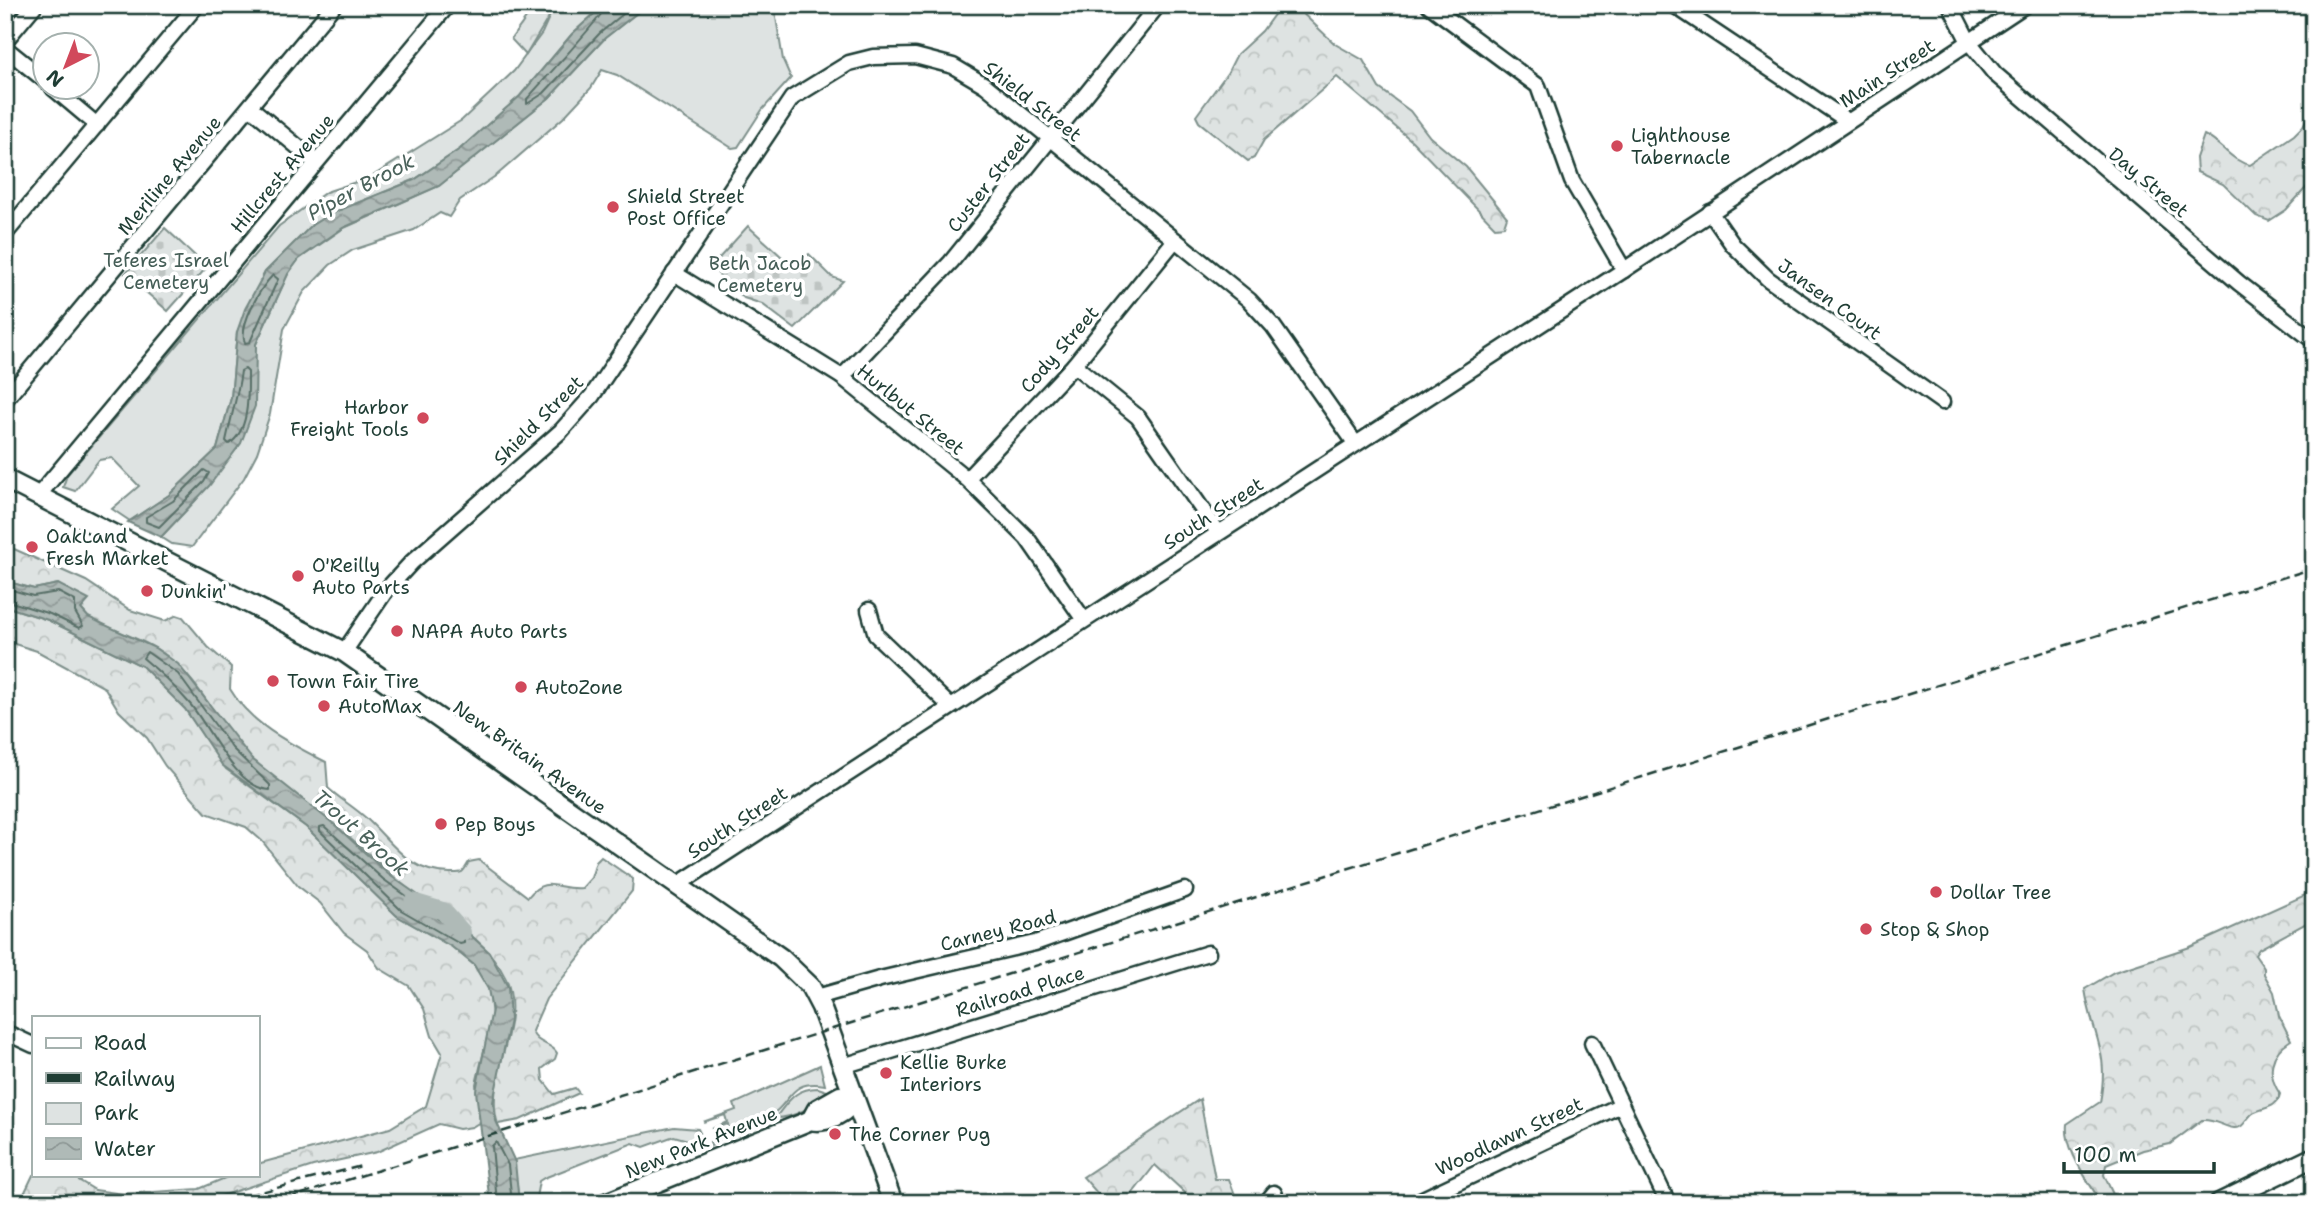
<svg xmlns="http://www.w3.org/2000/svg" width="2319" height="1208" viewBox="0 0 2319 1208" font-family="'Shantell Sans',sans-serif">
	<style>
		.green { fill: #dee3e2; stroke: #7e908b; stroke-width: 2 }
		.forest { fill: url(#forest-crowns); stroke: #7e908b; stroke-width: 2 }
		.cemetery { fill: url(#cemetery-stones); stroke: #7e908b; stroke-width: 2 }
		.water { fill: url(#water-waves); stroke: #758883; stroke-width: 2 }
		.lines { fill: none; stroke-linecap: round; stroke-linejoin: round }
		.shore { stroke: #596f68; stroke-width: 2 }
		.river { stroke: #afbab7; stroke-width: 18 }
		.minor-casing { stroke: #1f3d34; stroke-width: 19 }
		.major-casing { stroke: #1f3d34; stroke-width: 23 }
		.minor { stroke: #fff; stroke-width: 14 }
		.major { stroke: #fff; stroke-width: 18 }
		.rail { stroke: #1f3d34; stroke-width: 2.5; stroke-dasharray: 10 5; stroke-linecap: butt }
		.poi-dot { fill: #d1495b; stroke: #fff; stroke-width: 2.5 }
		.labels { text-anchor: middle; stroke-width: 7; stroke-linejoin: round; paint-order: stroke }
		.street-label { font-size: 19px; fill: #1f3d34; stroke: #fff }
		.poi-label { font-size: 19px; fill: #1f3d34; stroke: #fff; text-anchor: start }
		.park-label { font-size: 19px; fill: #455e57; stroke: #fff }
		.water-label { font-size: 21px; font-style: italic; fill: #4a625b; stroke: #fff }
	</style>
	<defs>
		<pattern id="forest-crowns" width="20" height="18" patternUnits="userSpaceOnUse" patternTransform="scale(1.75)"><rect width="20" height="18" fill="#dee3e2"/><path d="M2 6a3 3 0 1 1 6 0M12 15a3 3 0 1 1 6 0" fill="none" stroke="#bec4c2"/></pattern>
		<pattern id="cemetery-stones" width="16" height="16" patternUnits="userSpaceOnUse" patternTransform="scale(1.75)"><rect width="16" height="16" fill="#dee3e2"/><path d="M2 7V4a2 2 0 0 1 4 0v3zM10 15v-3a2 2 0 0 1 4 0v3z" fill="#bec4c2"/></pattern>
		<pattern id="water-waves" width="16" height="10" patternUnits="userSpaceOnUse" patternTransform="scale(1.75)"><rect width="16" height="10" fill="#afbab7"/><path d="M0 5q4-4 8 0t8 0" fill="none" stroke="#8e9896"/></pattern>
	</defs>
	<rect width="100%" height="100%" fill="#fff"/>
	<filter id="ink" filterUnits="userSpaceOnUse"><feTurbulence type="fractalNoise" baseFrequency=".0143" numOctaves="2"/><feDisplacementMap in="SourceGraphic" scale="14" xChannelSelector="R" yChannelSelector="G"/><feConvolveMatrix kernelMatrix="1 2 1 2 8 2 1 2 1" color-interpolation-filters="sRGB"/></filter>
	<g filter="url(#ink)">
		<!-- green -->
		<g class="green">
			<path d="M568,5H604L572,34L520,96L460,149L414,180L330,214L312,225L265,272L237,332L231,398L217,449L169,495L130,521L112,509L139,486L112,458L99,460L75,491L63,487L67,475L279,226L326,192L371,177L462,120L514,71L542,33L550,15Z"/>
			<path d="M647,5H774L783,60L791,78L762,110L738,147L732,148L617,75L602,70L591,88L563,118L497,175L460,200L449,217L440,213L414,230L353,250L330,265L304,292L284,329L270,414L257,453L244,478L192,547L172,544L161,537L195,501L241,443L256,344L288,274L299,259L344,228L439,186L549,98L605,38Z"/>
			<path d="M820,1065L825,1085C789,1079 792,1102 770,1116C762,1121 752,1121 741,1126L738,1125L711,1146L710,1142L729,1129L728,1124L712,1129L727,1122L725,1115L703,1122L736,1110L734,1104Z"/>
			<path d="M818,1088L827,1091C814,1107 795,1118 775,1118C788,1102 795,1088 818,1088Z"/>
			<path d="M674,1127L698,1129L703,1139L695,1142L674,1136L644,1147L633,1143L544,1178L539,1181L535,1203H519L514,1160Z"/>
		</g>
		<!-- forest -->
		<g class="forest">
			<path d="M531,5H568L550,15L526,55L511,39L529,14Z"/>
			<path d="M1281,5L1297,8L1335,44L1363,60L1379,88L1410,111L1430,137L1466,167L1507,217L1504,226L1495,227L1412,141L1337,77L1264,140L1254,158L1248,161L1199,122L1196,116L1228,72L1237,54L1262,31Z"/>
			<path d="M2314,105V179L2286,210L2269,221L2256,216L2223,184L2197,172L2196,158L2204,135C2222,143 2230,161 2250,165L2294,135L2303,126Z"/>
			<path d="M5,545L86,581L130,610L165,621L177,615L183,617L208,647L231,667L230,689C251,725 291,744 326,762L328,788C340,799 354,807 366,818C394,844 409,873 450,873C463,873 462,874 469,862L479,860L528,897C546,874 558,891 582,888L591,878L596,862L601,857L633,879L632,891L546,999L532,1031C536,1045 551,1042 557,1053L555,1059L542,1069L543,1080L554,1094L575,1088L579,1093L520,1120L498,1124C483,1079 526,1024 506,979C490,945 461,927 431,907C396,882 368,851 335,825C304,800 271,780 244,751C217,722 200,682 168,657C146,639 113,631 88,617L81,609L85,604L58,584L34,589L5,581Z"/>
			<path d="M5,606L48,620L142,666L185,709L226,769L306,827L397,916L452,947L474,965L489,989L492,1017L476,1084L480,1122L472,1127L459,1129L439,1124L377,1152L313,1166L199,1203H30L24,1194L33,1175H70L95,1190L123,1194L199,1189L232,1175H257V1164L390,1128L426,1106L442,1053L432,1036L424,1009L409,986L379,968L367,950L344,933L320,903L298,886L262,841L246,827L206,813L165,766L147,738L119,711L105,688L37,651L5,641Z"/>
			<path d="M2314,891V919L2259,949L2255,955L2264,968V974L2274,992L2279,1016L2291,1040C2270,1053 2266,1073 2280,1094C2277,1108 2266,1107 2255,1112C2247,1115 2245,1129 2234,1128C2223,1127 2215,1119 2202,1120L2170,1144L2143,1150L2106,1165L2104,1175L2117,1203H2101C2089,1181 2064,1150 2067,1124L2100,1102C2110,1050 2092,1036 2085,989L2114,972L2190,947Z"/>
			<path d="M1200,1099L1215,1179H1229L1238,1203H1196L1155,1165L1125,1203H1106L1083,1177Z"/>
		</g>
		<!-- cemetery -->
		<g class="cemetery">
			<path d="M748,226L793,267L809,254L832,277L843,281L795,329L762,304L744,298L711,267Z"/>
			<path d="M165,228L207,267L168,311L125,274Z"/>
		</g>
		<!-- water -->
		<g class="water">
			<path d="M604,5H647L605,38L549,98L439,186L343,228L299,259L288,274L256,344L255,406L241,443L209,486L161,537L128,522L169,495L217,449L231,398L237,332L245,309L265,272L312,225L330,214L414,180L460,149L520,96L572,34Z"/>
			<path d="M5,581L34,589L58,584L89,600L81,609L88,617L155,648L178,664L252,759L335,825L388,874L455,921L489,952L508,987L510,1020L493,1102L496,1121L515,1162L519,1203H490L476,1091L492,1010L488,989L474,965L452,947L397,916L306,827L222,765L185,709L142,666L48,620L5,606Z"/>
		</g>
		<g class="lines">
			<!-- shore -->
			<g class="shore">
				<path d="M607,5C606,13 538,86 527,99V104L544,93L600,33L634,5"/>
				<path d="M273,275L278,279L250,342L245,343C238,326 260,288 273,275Z"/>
				<path d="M245,369L248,372C248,394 250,431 229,444L226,441C231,417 238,395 241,371Z"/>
				<path d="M204,470L209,473L204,482L159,527L146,522V517L173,501Z"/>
				<path d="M5,588L33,596L58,592L75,601V612L83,626L79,628L50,614L5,600"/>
				<path d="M147,652L178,674L232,748L270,785V790C236,789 209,726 190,704C176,688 160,672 143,658Z"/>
				<path d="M324,826L383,879L455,931L464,939V943L460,944L401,910L320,831V827Z"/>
				<path d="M497,1203L492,1146L496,1142L508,1165L512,1203"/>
			</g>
			<!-- river -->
			<path class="river" d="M413,902L443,911L462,932"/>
			<defs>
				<g id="minor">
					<path d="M1429,5L1538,86L1572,181L1624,270"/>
					<path d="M1674,5L1848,121"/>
					<path d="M1950,5L1969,42L1995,74L2239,283L2314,341"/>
					<path d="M5,41L35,5"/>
					<path d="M5,48L46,81"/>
					<path d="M53,88L97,125"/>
					<path d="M251,108L316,162"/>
					<path d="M1710,212L1733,245L1768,279L1942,402"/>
					<path d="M5,234L197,5"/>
					<path d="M674,273L842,377L967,479L1027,538L1084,620"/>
					<path d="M1074,365L1138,417L1218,532"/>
					<path d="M842,377L951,262L1158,5"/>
					<path d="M5,400L334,5"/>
					<path d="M967,479L1074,365L1175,240"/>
					<path d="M38,496L448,5"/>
					<path d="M869,610L876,635L950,706"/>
					<path d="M344,652L387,589L412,562L561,431L592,396L792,98L849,63L873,57L915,56L953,66L985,85L1249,300L1273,326L1355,443"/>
					<path d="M677,885L1624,270L2025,5"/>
					<path d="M817,997L880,979L1035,943L1185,890"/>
					<path d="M5,1032L33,1045"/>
					<path d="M1592,1043L1668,1203"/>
					<path d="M843,1066L1208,953"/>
					<path d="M1266,1203L1274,1193L1279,1203"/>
					<path d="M1414,1203L1621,1105"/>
				</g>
				<g id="major">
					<path d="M5,479L344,652L781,958L810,986L821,1007L893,1203"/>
					<path d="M811,1120L817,1109L840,1096L854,1099"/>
					<path d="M606,1203L811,1120C825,1124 849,1112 854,1099"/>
					<path d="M2219,1203L2314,1157"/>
				</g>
			</defs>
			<!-- minor casing -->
			<use href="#minor" class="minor-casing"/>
			<!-- major casing -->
			<use href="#major" class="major-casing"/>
			<!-- minor -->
			<use href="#minor" class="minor"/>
			<!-- major -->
			<use href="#major" class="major"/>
			<!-- rail -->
			<g class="rail">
				<path d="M219,1203L361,1166"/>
				<path d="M273,1203L2314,568"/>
			</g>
		</g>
	</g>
	<!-- markers -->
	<g class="poi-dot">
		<circle cx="1617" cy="146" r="7"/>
		<circle cx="613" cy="207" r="7"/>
		<circle cx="423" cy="418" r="7"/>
		<circle cx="32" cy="547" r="7"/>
		<circle cx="298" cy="576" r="7"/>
		<circle cx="147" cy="591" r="7"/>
		<circle cx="397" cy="631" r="7"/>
		<circle cx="273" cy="681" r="7"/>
		<circle cx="521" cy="687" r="7"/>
		<circle cx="324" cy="706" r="7"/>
		<circle cx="441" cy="824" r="7"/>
		<circle cx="1936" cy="892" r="7"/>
		<circle cx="1866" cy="929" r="7"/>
		<circle cx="886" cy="1073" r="7"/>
		<circle cx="835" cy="1134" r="7"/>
	</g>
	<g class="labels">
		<!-- street labels -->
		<g class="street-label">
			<text transform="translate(1887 73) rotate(-33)" y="7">Main Street</text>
			<text transform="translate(1033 101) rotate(38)" y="7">Shield Street</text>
			<text transform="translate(282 173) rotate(-50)" y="7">Hillcrest Avenue</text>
			<text transform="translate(169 175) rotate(-50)" y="7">Meriline Avenue</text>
			<text transform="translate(988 182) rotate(-52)" y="7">Custer Street</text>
			<text transform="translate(2149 182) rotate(40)" y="7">Day Street</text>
			<text transform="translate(1830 299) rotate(36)" y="7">Jansen Court</text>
			<text transform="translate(1059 349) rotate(-49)" y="7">Cody Street</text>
			<text transform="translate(911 409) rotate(39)" y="7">Hurlbut Street</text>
			<text transform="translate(538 420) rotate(-45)" y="7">Shield Street</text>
			<text transform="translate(1213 513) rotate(-33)" y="7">South Street</text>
			<text transform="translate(530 757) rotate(35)" y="7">New Britain Avenue</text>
			<text transform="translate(737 822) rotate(-33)" y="7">South Street</text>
			<text transform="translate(998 930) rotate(-14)" y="7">Carney Road</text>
			<text transform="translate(1020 991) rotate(-17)" y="7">Railroad Place</text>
			<text transform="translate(1509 1136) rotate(-25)" y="7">Woodlawn Street</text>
			<text transform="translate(701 1142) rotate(-22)" y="7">New Park Avenue</text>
		</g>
		<!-- poi labels -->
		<g class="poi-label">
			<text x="1631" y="142">Lighthouse<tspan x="1631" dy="22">Tabernacle</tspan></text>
			<text x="627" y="203">Shield Street<tspan x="627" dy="22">Post Office</tspan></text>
			<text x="409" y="414" text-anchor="end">Harbor<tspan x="409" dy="22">Freight Tools</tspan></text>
			<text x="46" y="543">OakLand<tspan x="46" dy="22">Fresh Market</tspan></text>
			<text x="312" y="572">O'Reilly<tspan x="312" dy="22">Auto Parts</tspan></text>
			<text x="161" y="598">Dunkin'</text>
			<text x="411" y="638">NAPA Auto Parts</text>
			<text x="287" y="688">Town Fair Tire</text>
			<text x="535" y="694">AutoZone</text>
			<text x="338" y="713">AutoMax</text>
			<text x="455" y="831">Pep Boys</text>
			<text x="1950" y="899">Dollar Tree</text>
			<text x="1880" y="936">Stop &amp; Shop</text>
			<text x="900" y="1069">Kellie Burke<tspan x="900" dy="22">Interiors</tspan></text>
			<text x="849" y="1141">The Corner Pug</text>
		</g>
		<!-- park labels -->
		<g class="park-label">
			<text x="166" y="267">Teferes Israel<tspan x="166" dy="22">Cemetery</tspan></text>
			<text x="760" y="270">Beth Jacob<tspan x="760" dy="22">Cemetery</tspan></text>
		</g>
		<!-- water labels -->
		<g class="water-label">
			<text transform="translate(361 187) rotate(-28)" y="7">Piper Brook</text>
			<text transform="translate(361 833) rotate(41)" y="7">Trout Brook</text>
		</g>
	</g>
	<!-- margin -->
	<rect width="2319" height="1208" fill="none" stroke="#fff" stroke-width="28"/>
	<rect x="14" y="14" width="2291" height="1180" fill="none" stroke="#1f3d34" stroke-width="2.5" filter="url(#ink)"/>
	<!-- legend -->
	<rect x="32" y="1016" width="228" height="161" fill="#ffffff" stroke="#a5b1ae" stroke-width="2"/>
	<rect x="46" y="1038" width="35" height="10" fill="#ffffff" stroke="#a5b1ae" stroke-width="2"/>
	<text x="94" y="1050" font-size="21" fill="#1f3d34">Road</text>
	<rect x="46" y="1073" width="35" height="10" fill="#1f3d34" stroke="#a5b1ae" stroke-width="2"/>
	<text x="94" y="1086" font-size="21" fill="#1f3d34">Railway</text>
	<rect x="46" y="1103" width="35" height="21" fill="#dee3e2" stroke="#a5b1ae" stroke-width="2"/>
	<text x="94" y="1120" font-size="21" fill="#1f3d34">Park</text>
	<rect x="46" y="1138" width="35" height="21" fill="url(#water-waves)" stroke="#a5b1ae" stroke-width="2"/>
	<text x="94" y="1156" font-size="21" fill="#1f3d34">Water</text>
	<!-- north arrow -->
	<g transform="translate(66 66) rotate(222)"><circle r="33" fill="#ffffff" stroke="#a5b1ae" stroke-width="2"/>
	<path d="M0-5L12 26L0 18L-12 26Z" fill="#d1495b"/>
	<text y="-10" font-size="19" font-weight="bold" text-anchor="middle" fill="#1f3d34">N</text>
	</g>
	<!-- scale -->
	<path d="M2064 1162v10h150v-10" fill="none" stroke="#1f3d34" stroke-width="3.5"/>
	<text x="2074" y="1162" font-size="21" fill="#1f3d34" stroke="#ffffff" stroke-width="5" paint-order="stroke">100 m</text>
</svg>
